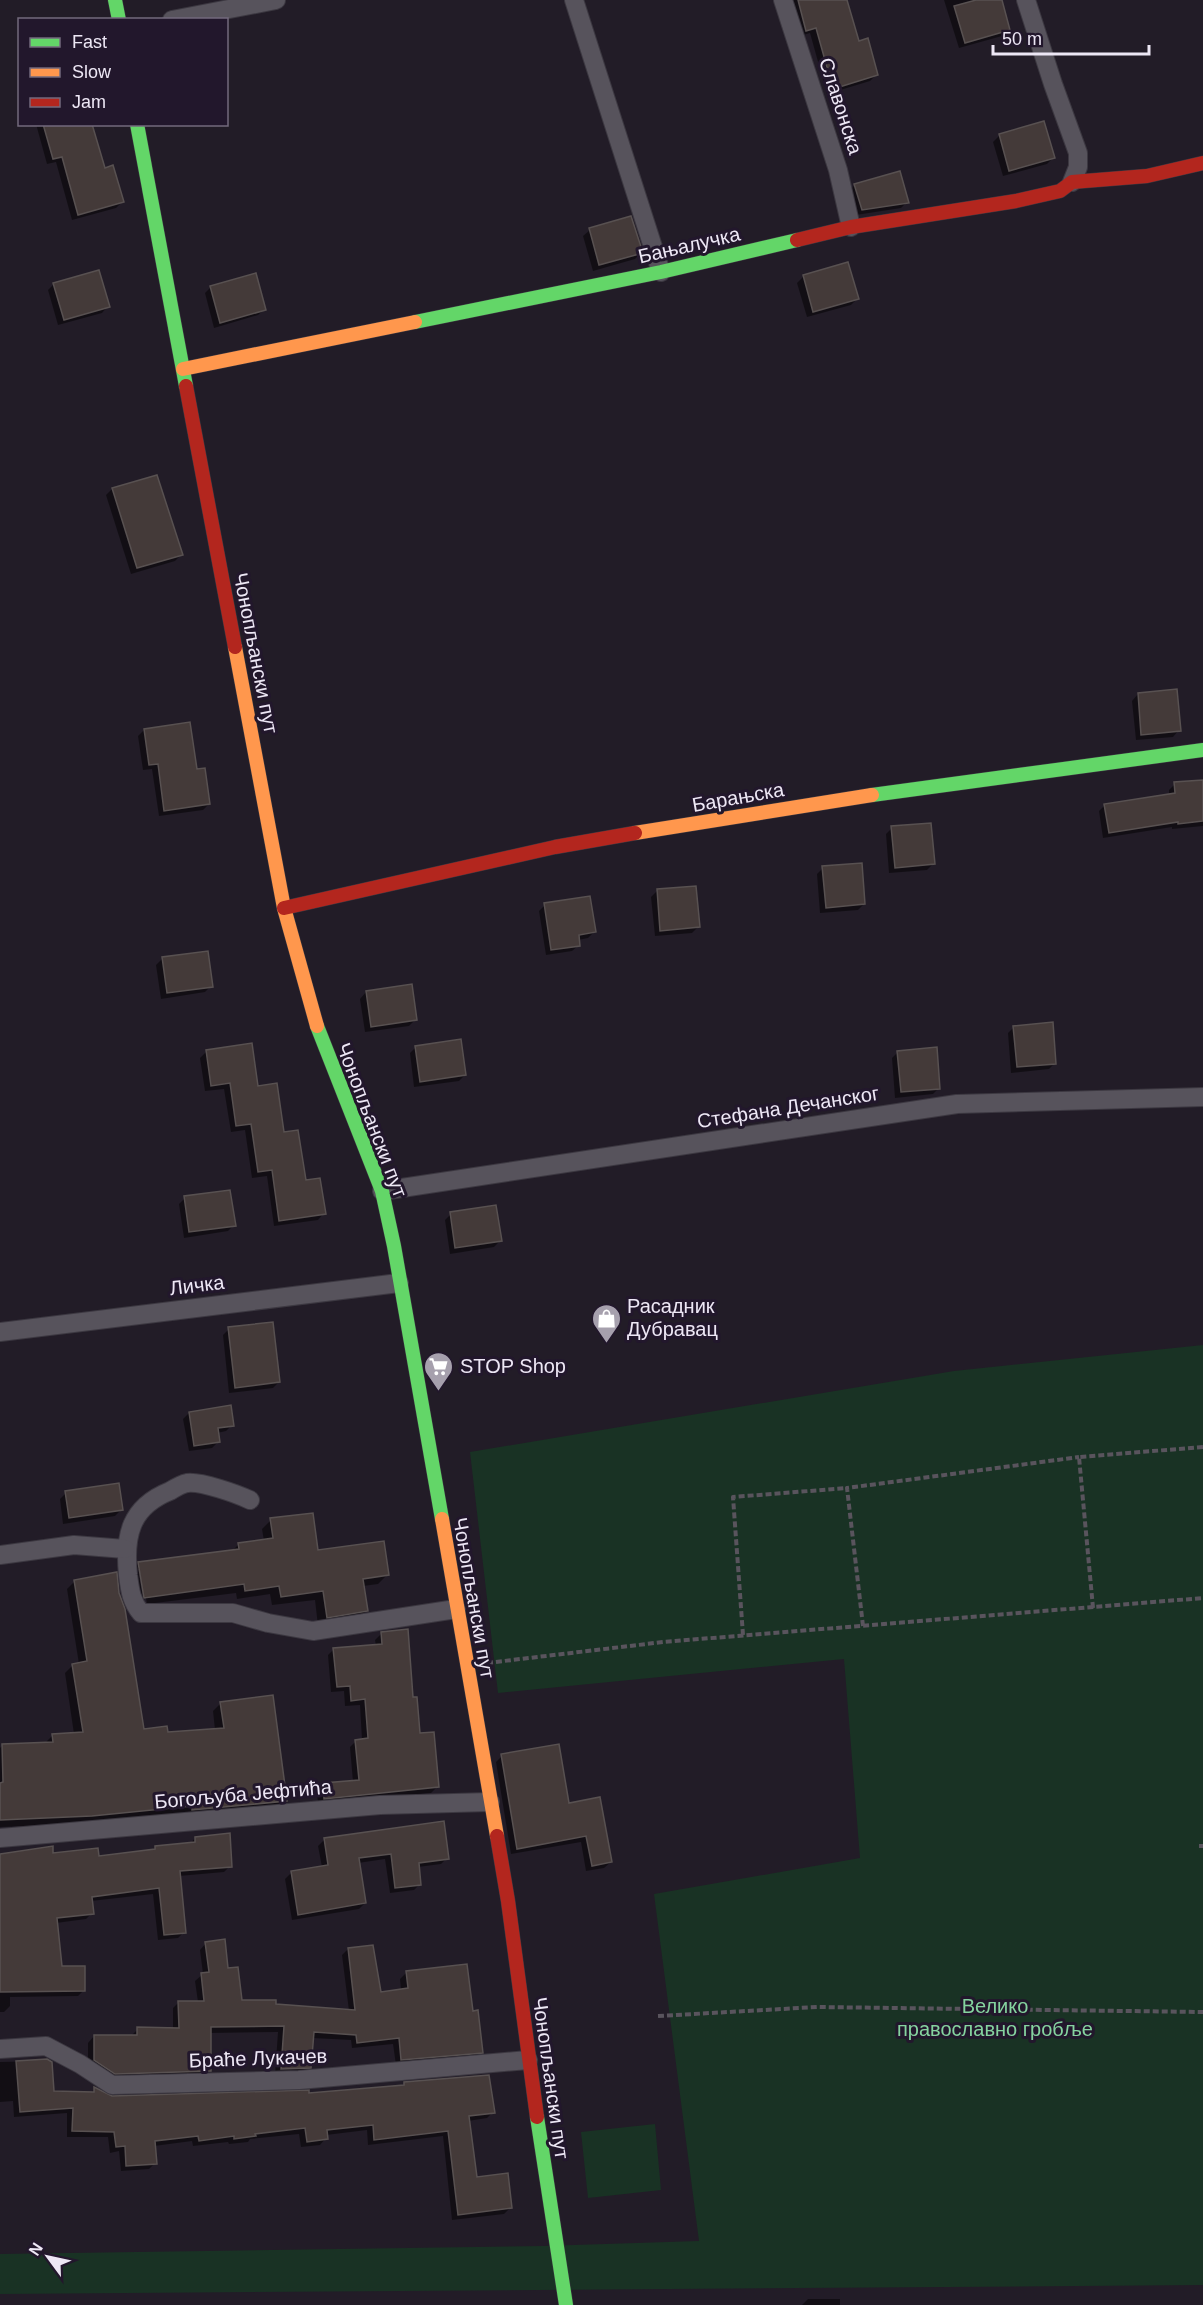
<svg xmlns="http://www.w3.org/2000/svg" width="1203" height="2305" viewBox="0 0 1203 2305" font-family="Arial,sans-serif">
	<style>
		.green { fill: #193224 }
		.shadow { fill: #0007 }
		.building { fill: #443a39; stroke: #585151; stroke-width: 1.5 }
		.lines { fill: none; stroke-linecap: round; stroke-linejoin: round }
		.street-casing { stroke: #3c3841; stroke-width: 20 }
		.fast-casing { stroke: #3c3841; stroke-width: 15 }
		.slow-casing { stroke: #3c3841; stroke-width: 15 }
		.jam-casing { stroke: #3c3841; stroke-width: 15 }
		.path { stroke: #59545d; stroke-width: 4; stroke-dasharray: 6 3; stroke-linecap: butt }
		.street { stroke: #57535c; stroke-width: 18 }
		.fast { stroke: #63d668; stroke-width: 14 }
		.slow { stroke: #ff974d; stroke-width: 14 }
		.jam { stroke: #b3261e; stroke-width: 14 }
		.labels { text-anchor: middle; stroke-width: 6; stroke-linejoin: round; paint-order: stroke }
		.street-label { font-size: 20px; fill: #ede7f5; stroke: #22172c }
		.poi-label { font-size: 20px; fill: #ede7f5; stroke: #22172c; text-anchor: start }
		.park-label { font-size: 20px; fill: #85d39f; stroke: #22172c }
	</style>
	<rect width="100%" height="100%" fill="#221c27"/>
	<!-- green -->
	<g class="green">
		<path d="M1203,1345V2285L0,2294V2254L543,2246L699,2241L654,1894L860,1858L844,1659L498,1693L470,1452L954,1371Z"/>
		<path d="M655,2124L661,2190L588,2198L581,2132Z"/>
	</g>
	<!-- shadow -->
	<g class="shadow">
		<path d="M792,0H846L858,43L876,75L870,81L827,94L810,33L800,36Z"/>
		<path d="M944,0H1000L1009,30L1002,36L959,48Z"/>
		<path d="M1043,123L1053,158L1047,164L1003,176L993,142L999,136Z"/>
		<path d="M36,124H91L104,169L122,202L116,208L72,220L56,162L47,164Z"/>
		<path d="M855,185L907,202L901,208L856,215L849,191Z"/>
		<path d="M590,230L641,253L635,259L593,271L583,236Z"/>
		<path d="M847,264L857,299L851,305L807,317L797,283L803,277Z"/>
		<path d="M54,284L108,306L102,313L58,325L48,290Z"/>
		<path d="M211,287L265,309L258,315L214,328L205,293Z"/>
		<path d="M156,477L181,555L175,561L131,574L106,495L112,489Z"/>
		<path d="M1138,694L1179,730L1173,737L1136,740L1132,701Z"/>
		<path d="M144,730L195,771L209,804L203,810L159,816L152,769L143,770L138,736Z"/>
		<path d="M1203,781V826L1172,829V827L1103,838L1099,811L1105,805L1169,795V790L1175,784Z"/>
		<path d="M892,828L933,864L927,870L889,873L886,834Z"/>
		<path d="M823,868L864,904L858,910L820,913L817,874Z"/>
		<path d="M657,891L698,927L692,933L655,936L651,897Z"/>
		<path d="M545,905L594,932L588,938L578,940L579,945L572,951L546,955L539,911Z"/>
		<path d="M207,952L211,986L205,992L161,999L156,965L162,959Z"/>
		<path d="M366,992L415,1020L409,1026L365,1032L360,999Z"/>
		<path d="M1014,1027L1055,1063L1049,1069L1011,1073L1008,1033Z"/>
		<path d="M416,1047L465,1075L459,1081L414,1087L410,1053Z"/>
		<path d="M207,1051L283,1133L305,1182L324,1213L318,1220L274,1226L267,1176L252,1178L245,1130L231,1132L224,1089L205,1091L200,1058Z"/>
		<path d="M898,1052L939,1088L933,1094L895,1098L892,1058Z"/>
		<path d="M185,1198L234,1225L228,1231L184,1238L179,1204Z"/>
		<path d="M451,1214L500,1241L494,1247L450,1254L445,1220Z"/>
		<path d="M229,1329L279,1382L273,1388L229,1393L223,1335Z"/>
		<path d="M189,1413L232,1425L226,1431L217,1433L218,1442L212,1448L189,1451L183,1419Z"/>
		<path d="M66,1493L121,1510L115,1516L63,1524L60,1499Z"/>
		<path d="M271,1520L316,1552L387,1575L378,1584L363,1586L366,1611L357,1620L318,1626L315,1600L272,1605L270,1594L237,1599L236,1593L147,1604L141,1569H138L144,1605L130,1572L139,1563L232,1551L239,1544L264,1541L262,1529Z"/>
		<path d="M75,1581L118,1593L143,1730L166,1734L215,1730L213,1711L221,1703L285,1800L277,1808L83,1824L0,1827V1748L2,1746L44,1744L53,1735L74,1734L65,1673L73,1665L79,1664L67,1589Z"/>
		<path d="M382,1633L411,1699L419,1735L438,1786L431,1793L318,1804L317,1790L323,1784L353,1782L350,1747L356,1741L362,1740L360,1705L345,1706L344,1691L331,1692L328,1655L334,1649L376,1646L375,1640Z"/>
		<path d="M502,1756L568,1805L611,1862L604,1868L586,1871L581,1842L511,1854L496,1762Z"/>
		<path d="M195,1838L230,1866L224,1872L179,1876L184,1932L178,1938L158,1940L153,1894L91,1901L92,1913L86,1919L56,1923L60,1968L84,1990L78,1996L10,1997V2006L4,2012H0V1856L52,1855L98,1858L152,1851L155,1847L190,1844Z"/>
		<path d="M324,1840L447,1858L441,1864L418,1867L420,1884L414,1890L390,1893L385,1859L358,1863L365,1903L359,1909L292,1920L285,1879L292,1872L322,1867L318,1846Z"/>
		<path d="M206,1943L227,1970L241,2002L349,2011L342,1955L348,1949L380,1993L401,1990L400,1979L406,1973L472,2013L481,2052L475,2058L396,2065L393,2044L352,2048L351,2040L312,2038L310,2067L303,2073L275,2075L278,2032L209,2033L210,2070L204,2077L109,2079L88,2066V2043L94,2036L132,2035L138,2029H173V2008L179,2002H198L195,1981L203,1974L200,1950Z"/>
		<path d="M46,2061L53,2092L90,2093L95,2089L112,2098L308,2094L401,2087L404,2084L493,2112L487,2118L468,2121L476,2179L510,2208L504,2214L452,2220L443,2136L368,2145L367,2130L326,2135V2138L320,2145L301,2147L299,2134L250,2139L248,2142L229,2144L228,2142L193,2146L192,2141L154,2146L155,2163L149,2169L121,2171L119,2151L110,2153L108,2137H67V2113L14,2117L13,2101L0,2102V2062Z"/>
		<path d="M808,2299H840V2305H802Z"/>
	</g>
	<!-- building -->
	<g class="building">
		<path d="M798,0H847L859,41L868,38L878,75L833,89L816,28L806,31Z"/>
		<path d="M976,0H1002L1010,30L965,43L954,6Z"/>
		<path d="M1044,121L1055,158L1009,171L999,134Z"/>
		<path d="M43,124H92L105,168L113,165L124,202L78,215L62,157L53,159Z"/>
		<path d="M900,171L909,203L862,210L854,184Z"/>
		<path d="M631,216L643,253L599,265L589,228Z"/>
		<path d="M848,262L859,299L813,312L803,275Z"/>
		<path d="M99,270L110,307L64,320L53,283Z"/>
		<path d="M256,273L266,310L220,323L210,286Z"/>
		<path d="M157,475L183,555L137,568L112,488Z"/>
		<path d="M1177,689L1181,731L1141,735L1138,693Z"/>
		<path d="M190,722L197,769L205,768L210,804L164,811L158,764L149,765L144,729Z"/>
		<path d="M1203,780V821L1178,824V822L1109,833L1104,804L1175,793L1174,782Z"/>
		<path d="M931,823L935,864L895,868L891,826Z"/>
		<path d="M862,863L865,904L826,908L822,866Z"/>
		<path d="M696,886L700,927L660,931L657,889Z"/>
		<path d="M590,896L596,932L579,935L580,946L551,950L544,903Z"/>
		<path d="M208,951L213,987L167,993L162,957Z"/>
		<path d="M412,984L417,1020L371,1027L366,991Z"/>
		<path d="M1053,1022L1056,1064L1017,1067L1013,1026Z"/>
		<path d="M461,1039L466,1075L420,1082L415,1046Z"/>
		<path d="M252,1043L258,1086L277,1083L284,1132L298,1130L306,1180L320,1178L326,1214L279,1221L272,1170L258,1172L251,1124L236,1126L230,1083L211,1086L206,1050Z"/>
		<path d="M937,1047L940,1089L901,1092L897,1051Z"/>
		<path d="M230,1190L236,1226L189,1232L184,1196Z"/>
		<path d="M496,1205L502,1241L455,1248L450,1212Z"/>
		<path d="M273,1322L280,1382L235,1388L228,1327Z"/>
		<path d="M231,1405L234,1426L218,1428L220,1442L194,1446L189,1412Z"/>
		<path d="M119,1483L123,1510L69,1518L65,1491Z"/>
		<path d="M313,1513L318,1550L384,1541L389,1575L363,1579L368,1611L327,1618L323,1591L281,1597L279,1586L245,1591L244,1584L144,1598L138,1562L239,1549L238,1543L273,1538L270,1518Z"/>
		<path d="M117,1572L119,1593L125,1609L144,1729L167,1726L168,1732L224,1728L220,1702L273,1695L287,1801L192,1810V1806L92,1816L0,1820V1783L3,1782L2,1744L53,1742L52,1734L83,1732L72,1664L87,1661L74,1580Z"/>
		<path d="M408,1629L413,1697H417L420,1733L434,1732L439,1787L324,1799L323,1783L359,1780L355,1740L368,1738L365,1699L351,1701L350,1686L337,1687L333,1648L382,1644L381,1632Z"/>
		<path d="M559,1744L569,1803L600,1797L612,1862L592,1866L586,1836L517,1849L501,1754Z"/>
		<path d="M444,1821L449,1859L419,1863L421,1885L395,1888L391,1854L359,1858L366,1903L298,1915L291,1871L328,1865L324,1838Z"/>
		<path d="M230,1833L232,1867L180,1871L186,1933L164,1935L159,1888L92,1897L94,1914L57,1918L62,1966H85V1991L0,1992V1854L53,1846V1853L98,1848L99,1856L155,1849V1846L195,1842V1837Z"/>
		<path d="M225,1939L228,1968L238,1967L242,2000H276V2004L355,2010L348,1948L373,1945L381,1992L408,1988L406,1971L467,1964L473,2011L478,2010L483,2053L401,2060L399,2038L357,2043L356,2035L314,2032L311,2068L281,2069L284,2026L211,2027V2071L115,2074L94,2060V2035H137V2027L179,2028L178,2001H204L201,1973L209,1972L205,1942Z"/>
		<path d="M47,2059L52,2062L54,2091L94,2092V2087L112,2096L309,2090V2093L404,2085V2082L489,2075L495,2113L469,2116L477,2177L508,2173L512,2208L458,2215L448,2131L374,2140L373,2125L327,2130L328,2139L307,2142L305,2128L255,2134L256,2136L234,2139V2136L199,2141L198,2136L155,2141L157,2164L126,2166L125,2146L116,2147L114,2132L72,2131L73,2108L20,2112L16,2061Z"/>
	</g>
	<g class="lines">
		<defs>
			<g id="street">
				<path d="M574,0L661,272"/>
				<path d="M783,0L838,170L851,227"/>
				<path d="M1026,0L1053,84L1078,153V167L1072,182"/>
				<path d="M172,20L276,0"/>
				<path d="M382,1191L957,1104L1203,1097"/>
				<path d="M0,1332L399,1283"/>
				<path d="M250,1500C237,1494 201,1481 187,1483C182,1484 175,1488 170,1491C130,1507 124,1536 128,1575C130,1590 131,1601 141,1613H233L268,1623L313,1631L456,1609"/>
				<path d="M0,1555L74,1545L125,1549"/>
				<path d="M0,1838L380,1805L490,1802"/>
				<path d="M0,2049L46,2046L80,2064L112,2085L299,2080L528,2060"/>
			</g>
			<g id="fast">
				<path d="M115,0L119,20"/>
				<path d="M137,124L186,386"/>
				<path d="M415,322L661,272L797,240"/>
				<path d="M872,795L1203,750"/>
				<path d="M317,1026L382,1191L394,1246L442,1519"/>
				<path d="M537,2117L566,2305"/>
			</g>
			<g id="slow">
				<path d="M183,369L415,322"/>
				<path d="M235,647L284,908L317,1026"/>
				<path d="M635,833L872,795"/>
				<path d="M442,1519L497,1836"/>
			</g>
			<g id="jam">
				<path d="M797,240L851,227L1016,201L1060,191L1072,182L1147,176L1203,163"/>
				<path d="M186,386L235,647"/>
				<path d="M284,908L555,847L635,833"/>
				<path d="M497,1836L508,1901L537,2117"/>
			</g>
		</defs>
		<!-- street casing -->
		<use href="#street" class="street-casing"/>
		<!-- fast casing -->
		<use href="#fast" class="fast-casing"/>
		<!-- slow casing -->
		<use href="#slow" class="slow-casing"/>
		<!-- jam casing -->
		<use href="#jam" class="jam-casing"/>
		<!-- path -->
		<g class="path">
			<path d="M1093,1608L1079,1457L1203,1447"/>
			<path d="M863,1626L847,1488L1079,1457"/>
			<path d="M743,1635L733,1497L847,1488"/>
			<path d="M487,1663L663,1642L1203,1598"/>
			<path d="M1199,1846H1203"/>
			<path d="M658,2016L817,2007L1203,2012"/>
		</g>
		<!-- street -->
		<use href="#street" class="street"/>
		<!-- fast -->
		<use href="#fast" class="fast"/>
		<!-- slow -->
		<use href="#slow" class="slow"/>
		<!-- jam -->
		<use href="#jam" class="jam"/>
	</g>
	<!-- icons -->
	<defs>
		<symbol id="shop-pin" viewBox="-11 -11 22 30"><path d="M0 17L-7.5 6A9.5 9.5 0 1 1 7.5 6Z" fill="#a6a0ad" stroke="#22172c"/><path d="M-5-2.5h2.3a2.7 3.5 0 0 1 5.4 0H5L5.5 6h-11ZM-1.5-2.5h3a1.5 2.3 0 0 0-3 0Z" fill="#fff"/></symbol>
		<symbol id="supermarket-pin" viewBox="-11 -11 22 30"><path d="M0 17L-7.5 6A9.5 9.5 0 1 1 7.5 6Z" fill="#a6a0ad" stroke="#22172c"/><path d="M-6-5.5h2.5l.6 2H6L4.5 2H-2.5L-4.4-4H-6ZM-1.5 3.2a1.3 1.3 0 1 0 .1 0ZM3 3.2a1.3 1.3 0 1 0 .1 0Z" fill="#fff"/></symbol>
	</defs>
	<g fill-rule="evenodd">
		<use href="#shop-pin" x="590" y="1302" width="33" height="45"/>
		<use href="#supermarket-pin" x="422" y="1350" width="33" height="45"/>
	</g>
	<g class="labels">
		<!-- street labels -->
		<g class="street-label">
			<text transform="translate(841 106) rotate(72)" y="7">Славонска</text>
			<text transform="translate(689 245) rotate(-13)" y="7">Бањалучка</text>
			<text transform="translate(256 653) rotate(79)" y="7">Чонопљански пут</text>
			<text transform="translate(738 797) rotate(-10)" y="7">Барањска</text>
			<text transform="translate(788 1107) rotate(-9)" y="7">Стефана Дечанског</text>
			<text transform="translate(372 1120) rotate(69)" y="7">Чонопљански пут</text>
			<text transform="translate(197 1285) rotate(-7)" y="7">Личка</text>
			<text transform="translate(474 1598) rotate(80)" y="7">Чонопљански пут</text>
			<text transform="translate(243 1794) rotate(-5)" y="7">Богољуба Јефтића</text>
			<text transform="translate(258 2058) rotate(-2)" y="7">Браће Лукачев</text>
			<text transform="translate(551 2078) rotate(82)" y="7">Чонопљански пут</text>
		</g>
		<!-- poi labels -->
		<g class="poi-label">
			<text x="627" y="1313">Расадник<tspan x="627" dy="23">Дубравац</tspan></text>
			<text x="460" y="1373">STOP Shop</text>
		</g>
		<!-- park labels -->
		<g class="park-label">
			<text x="995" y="2013">Велико<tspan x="995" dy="23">православно гробље</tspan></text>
		</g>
	</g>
	<!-- legend -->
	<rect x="18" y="18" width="210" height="108" fill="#22172c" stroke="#736a7c" stroke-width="1.5"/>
	<rect x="30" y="38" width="30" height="9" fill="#63d668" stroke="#736a7c" stroke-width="1.5"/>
	<text x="72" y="48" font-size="18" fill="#ede7f5">Fast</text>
	<rect x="30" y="68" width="30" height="9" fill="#ff974d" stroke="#736a7c" stroke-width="1.5"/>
	<text x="72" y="78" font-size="18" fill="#ede7f5">Slow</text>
	<rect x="30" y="98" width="30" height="9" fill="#b3261e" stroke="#736a7c" stroke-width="1.5"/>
	<text x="72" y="108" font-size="18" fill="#ede7f5">Jam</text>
	<!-- north arrow -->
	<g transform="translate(48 2257) rotate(303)" stroke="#22172c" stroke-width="4.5" paint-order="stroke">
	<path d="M0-4.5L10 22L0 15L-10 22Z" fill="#ede7f5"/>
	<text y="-9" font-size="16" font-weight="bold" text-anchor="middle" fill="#ede7f5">N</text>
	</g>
	<!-- scale -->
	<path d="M993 45v9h156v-9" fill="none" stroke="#ede7f5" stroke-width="3"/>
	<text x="1002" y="45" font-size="18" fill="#ede7f5" stroke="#22172c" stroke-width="4.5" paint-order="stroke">50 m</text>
</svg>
